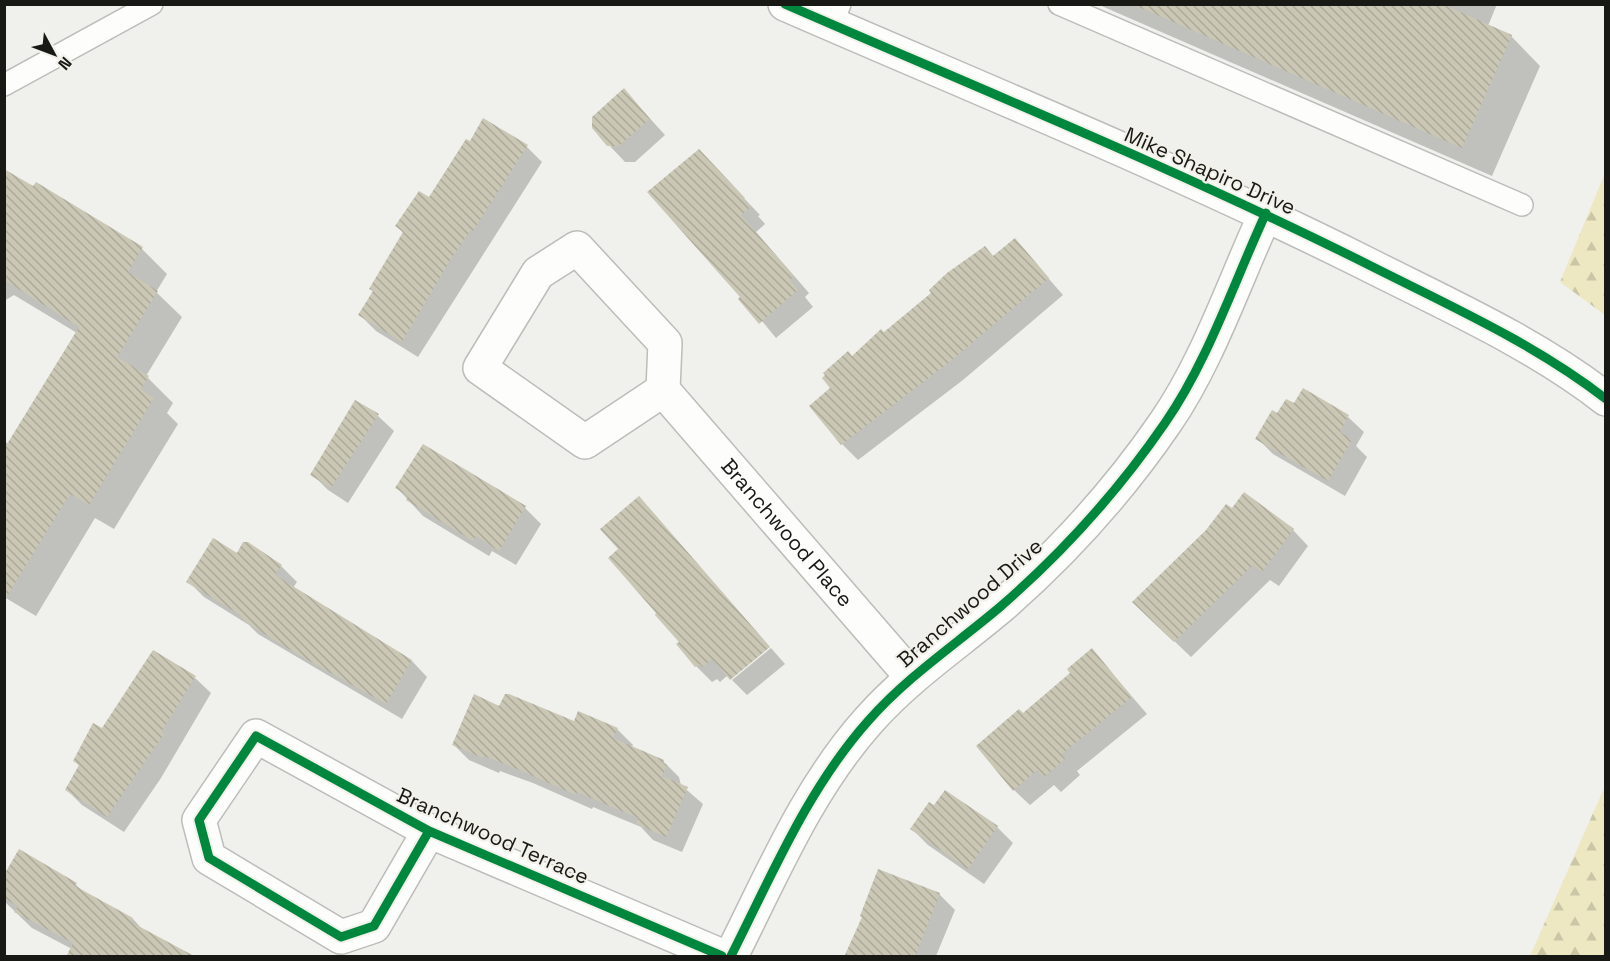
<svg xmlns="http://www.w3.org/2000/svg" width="1610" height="961" viewBox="0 0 1610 961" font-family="'Space Grotesk',sans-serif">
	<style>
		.forest { fill: url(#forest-firs) }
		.shadow { fill: #0003 }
		.building { fill: url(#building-back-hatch) }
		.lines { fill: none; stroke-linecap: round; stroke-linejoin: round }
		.service-casing { stroke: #bcbcb9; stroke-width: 24 }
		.minor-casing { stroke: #bcbcb9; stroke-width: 36 }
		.service { stroke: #fdfdfc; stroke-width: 21 }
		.minor { stroke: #fdfdfc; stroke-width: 33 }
		.cycleway-casing { stroke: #f2f1ea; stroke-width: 13 }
		.cycleway { stroke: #00873e; stroke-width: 9 }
		.labels { text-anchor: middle; stroke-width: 4.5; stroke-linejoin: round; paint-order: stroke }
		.street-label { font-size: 21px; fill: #181815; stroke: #f2f1ea }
	</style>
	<defs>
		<pattern id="forest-firs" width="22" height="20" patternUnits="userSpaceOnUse" patternTransform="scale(1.5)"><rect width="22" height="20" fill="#ede8c2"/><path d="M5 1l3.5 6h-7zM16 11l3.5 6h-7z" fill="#cac6a6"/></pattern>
		<pattern id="building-back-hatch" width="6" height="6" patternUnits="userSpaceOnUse" patternTransform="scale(1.5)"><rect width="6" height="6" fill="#cac7b5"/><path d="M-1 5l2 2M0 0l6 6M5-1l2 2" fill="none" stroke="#adaa9b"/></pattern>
	</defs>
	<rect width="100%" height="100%" fill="#f0f0ec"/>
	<!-- forest -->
	<g class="forest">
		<path d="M1605,173V315L1560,282Z"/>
		<path d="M1605,786V956H1530Z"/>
	</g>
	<!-- shadow -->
	<g class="shadow">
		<path d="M1097,4H1497L1488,26L1511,36L1540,66L1492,176Z"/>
		<path d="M624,90L665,135L635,162H625L609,145Z"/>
		<path d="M527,147L542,162L418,357L376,331L360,315L404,234L397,226L429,199Z"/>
		<path d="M714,167L760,215L758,216L765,224L756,232L809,293L805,297L813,307L776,338L742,297Z"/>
		<path d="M4,170L34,189L37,184L142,249L167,274L156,292L182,317L146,376L173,403L167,413L178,424L114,529L95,518L36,616L4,597V441L9,444L77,333L14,295L4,301Z"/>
		<path d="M1015,240L1063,295L963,380L858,460L842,444L832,388L853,358Z"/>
		<path d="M356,402L378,416L394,431L348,503L328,490L312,474Z"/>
		<path d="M1278,415L1348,417L1364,432L1356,446L1367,457L1345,496L1273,454L1257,438Z"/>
		<path d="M397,488L525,508L541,524L516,565L492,551L489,556L423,516Z"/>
		<path d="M639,498L769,646L730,678L728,675L720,682L717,679L712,682L696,666L620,549Z"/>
		<path d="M1232,510L1293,530L1308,546L1279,586L1270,580L1191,657L1150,618Z"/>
		<path d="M237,555L281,566L297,582L293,588L412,661L427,677L402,719L258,634L249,625L204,597L188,581Z"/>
		<path d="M771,648L785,664L747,695L732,680Z"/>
		<path d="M1092,650L1147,714L1077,771L1080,775L1061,792L1054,785L1030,805L1014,790L1024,715L1072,673Z"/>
		<path d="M195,678L211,693L161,778L124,832L82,805L66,789L80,767L75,761L102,730Z"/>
		<path d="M500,708L617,729L633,745L632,747L663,761L679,777L681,785L703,804L682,852L653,840L641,827L593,807L592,809L533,783L500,771L499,773L469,760L454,745Z"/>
		<path d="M997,827L1013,843L984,884L928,845L912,829Z"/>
		<path d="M19,851L76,885L84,892L133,919L144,931L72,949L32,928L4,901V878Z"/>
		<path d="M939,894L955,910L936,956H846Z"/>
	</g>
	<!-- building -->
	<g class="building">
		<path d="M1132,4H1442L1512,35L1462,148Z"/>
		<path d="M624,88L650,119L619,146H607L592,128V117Z"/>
		<path d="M483,118L528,145L473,231L471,230L452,257L402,342L358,315L373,291L369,289L403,232L395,226L419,191L429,197L466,139L470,141Z"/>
		<path d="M699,149L745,198L743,199L751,207L741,215L794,276L790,280L798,290L759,324L738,299L740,297L647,192Z"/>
		<path d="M4,169L33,186L36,182L143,247L128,272L158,291L117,357L149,376L141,389L154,398L89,505L70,494L4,601V449L79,327L4,280Z"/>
		<path d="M1015,238L1049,278L947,364L841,445L809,406L830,388L822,378L825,375L823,373L848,351L852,356L881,329L884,332L931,293L929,290L947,273L985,246L993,256Z"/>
		<path d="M1303,388L1349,415L1340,432L1352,440L1328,481L1255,439L1272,410L1277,413L1286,399L1294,403Z"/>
		<path d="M355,400L379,414L331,488L310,475Z"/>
		<path d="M423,444L526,506L499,551L476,536L473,541L406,500L408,496L395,488Z"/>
		<path d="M1244,492L1294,529L1262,572L1253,565L1174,642L1132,602L1206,530L1226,504L1232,508Z"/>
		<path d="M639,496L770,647L730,680L712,659L703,667L700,664L695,667L676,644L679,642L655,615L656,613L608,558L618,549L600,529Z"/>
		<path d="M213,538L237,553L243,542H248L282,565L275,575L412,660L386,704L297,654L241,619L242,616L186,582Z"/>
		<path d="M1092,648L1132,697L1062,754L1065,759L1044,777L1037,770L1013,791L976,746L1019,709L1023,713L1070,673L1067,669Z"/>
		<path d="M153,650L196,676L161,732L164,734L107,817L65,790L79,765L73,761L93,723L102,728Z"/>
		<path d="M474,694L499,706L505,694H509L574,721L578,711L618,728L613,738L664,760L663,763L667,765L662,776L688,787L666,837L636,824L638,818L577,792L576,795L515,768L484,756L483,758L452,745Z"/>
		<path d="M945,790L998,826L968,869L910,829L929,802L934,805Z"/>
		<path d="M19,849L77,883L75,886L133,918L131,922L196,957H66L73,943L14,912L18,906L4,898V875Z"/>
		<path d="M878,869L940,893L915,957H844L862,917L860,916Z"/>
	</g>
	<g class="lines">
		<defs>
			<g id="service">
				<path d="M1059,4L1522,205"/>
				<path d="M832,25L840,4"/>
				<path d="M4,85L152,4"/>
			</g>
			<g id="minor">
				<path d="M785,4C980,89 1177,169 1367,264C1448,305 1534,343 1606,399"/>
				<path d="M577,248L665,343L663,390L585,442L480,368L538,273Z"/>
				<path id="s1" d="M663,390L911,676"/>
				<path d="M429,831L374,926L341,937L209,858L199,820L256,736L429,831L722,956"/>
				<path d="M731,956C772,875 808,788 869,720C908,676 955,645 1000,607C1061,554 1119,490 1165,423C1208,361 1234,282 1266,213"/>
			</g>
		</defs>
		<!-- service casing -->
		<use href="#service" class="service-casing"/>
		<!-- minor casing -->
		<use href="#minor" class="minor-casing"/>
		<!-- service -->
		<use href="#service" class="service"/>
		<!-- minor -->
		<use href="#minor" class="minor"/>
		<defs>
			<g id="cycleway">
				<path d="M785,4C980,89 1177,169 1367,264C1448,305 1534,343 1606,399"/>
				<path d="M429,831L374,926L341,937L209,858L199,820L256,736L429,831L722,956"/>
				<path d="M731,956C772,875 808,788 869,720C908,676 955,645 1000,607C1061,554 1119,490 1165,423C1208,361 1234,282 1266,213"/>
			</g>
		</defs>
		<!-- cycleway casing -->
		<use href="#cycleway" class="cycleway-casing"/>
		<!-- cycleway -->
		<use href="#cycleway" class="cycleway"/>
	</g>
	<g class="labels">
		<!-- street labels -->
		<g class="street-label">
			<text transform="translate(1210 171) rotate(24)" y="7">Mike Shapiro Drive</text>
			<text dy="7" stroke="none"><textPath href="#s1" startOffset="189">Branchwood Place</textPath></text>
			<text transform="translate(970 603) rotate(-41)" y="7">Branchwood Drive</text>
			<text transform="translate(493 836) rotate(24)" y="7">Branchwood Terrace</text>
		</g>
	</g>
	<!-- border -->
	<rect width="1610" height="961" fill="none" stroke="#181815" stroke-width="12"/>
	<!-- north arrow -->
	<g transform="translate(54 54) rotate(131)" stroke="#f2f1ea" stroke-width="4.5" paint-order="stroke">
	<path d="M0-4.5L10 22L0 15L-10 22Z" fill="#181815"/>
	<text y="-9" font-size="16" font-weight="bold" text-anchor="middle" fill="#181815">N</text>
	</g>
</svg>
